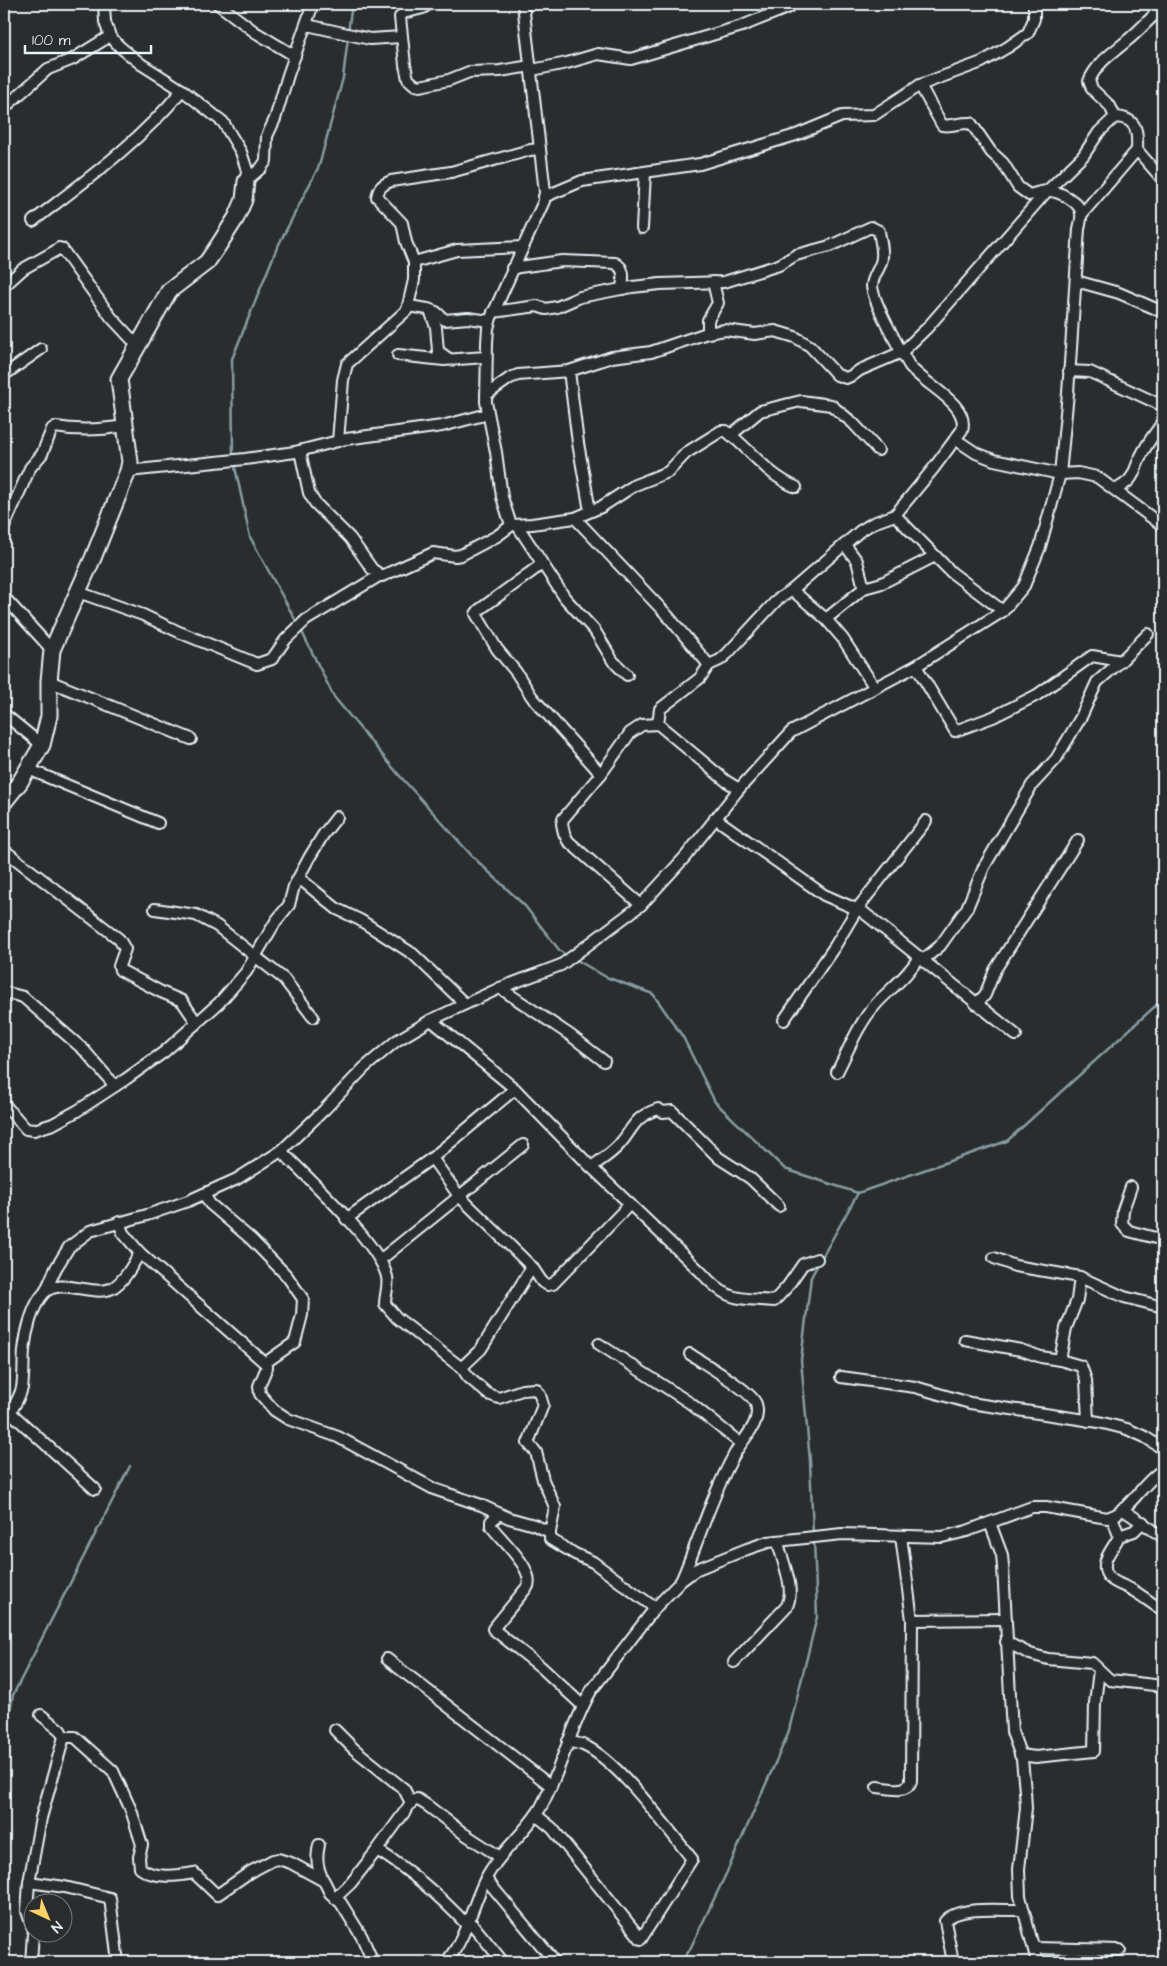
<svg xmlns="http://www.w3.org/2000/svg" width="1167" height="1966" viewBox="0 0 1167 1966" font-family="'Architects Daughter',sans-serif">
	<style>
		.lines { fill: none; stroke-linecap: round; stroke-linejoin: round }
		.stream { stroke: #879da3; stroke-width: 2.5 }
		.street-casing { stroke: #e8f1f8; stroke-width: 14 }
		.secondary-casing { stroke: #e8f1f8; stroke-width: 19 }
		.street { stroke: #2a2d2e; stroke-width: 10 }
		.secondary { stroke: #2a2d2e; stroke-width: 15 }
	</style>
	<rect width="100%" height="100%" fill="#2a2d2e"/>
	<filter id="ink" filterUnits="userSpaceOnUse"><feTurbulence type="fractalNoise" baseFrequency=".02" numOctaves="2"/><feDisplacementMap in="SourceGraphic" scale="10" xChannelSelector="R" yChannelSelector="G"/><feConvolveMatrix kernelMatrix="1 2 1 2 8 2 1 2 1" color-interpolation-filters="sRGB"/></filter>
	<g filter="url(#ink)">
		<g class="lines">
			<!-- stream -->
			<g class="stream">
				<path d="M348,32L352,4"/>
				<path d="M233,457L232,359L276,250L319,166L343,78L348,37"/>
				<path d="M234,462L250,537L297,623"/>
				<path d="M301,630L334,697L399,775L473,857L525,906L560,951L568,956"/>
				<path d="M575,959L606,977L653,994L683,1037L715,1102L785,1169L858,1193"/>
				<path d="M813,1534L810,1461L801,1360L811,1277L858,1193L1007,1141L1163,999"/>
				<path d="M4,1743L13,1695L130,1466"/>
				<path d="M682,1962L690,1949L727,1872L788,1734L817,1617L814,1539"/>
			</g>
			<defs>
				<g id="street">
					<path d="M104,4L105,22L110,36L120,47L141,64L182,90L223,122L241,152L247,170L246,181"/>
					<path d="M218,4L255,32L295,56"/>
					<path d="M429,4L423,8L403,13L400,17L405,65L408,79L415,85L420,86L449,80L469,72L500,71L531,66"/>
					<path d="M307,25L370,39L402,37"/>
					<path d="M532,70L567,63L598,54L631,59L742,26L789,7"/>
					<path d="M4,108L48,69L73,59L110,36"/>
					<path d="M1115,117L1110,106L1092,89L1089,81C1098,61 1113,53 1129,39C1141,29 1151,17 1163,7"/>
					<path d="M246,181L261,168L266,161L267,136L275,119L288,75L313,4"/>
					<path d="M544,197L582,181L700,164L796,135L842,116L874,115L920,85L982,62L1008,47L1028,33L1034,19V4"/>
					<path d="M1082,214L1137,150L1163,180"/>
					<path d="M33,221C85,181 141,141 182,90"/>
					<path d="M642,228L645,173"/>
					<path d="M414,262L457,250L522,247"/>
					<path d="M512,268L562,261L615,263C626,269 623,278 622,289"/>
					<path d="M1076,281L1119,293L1163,312"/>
					<path d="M4,286L23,269L55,251L59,248L62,249L111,317L138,346"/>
					<path d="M408,306L428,309L436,312L445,320L468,318L490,321"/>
					<path d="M430,310L436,327L438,351L449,359"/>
					<path d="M493,312L537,306L546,309L557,307L580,297L632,287L660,284L724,282L779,265L796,255L830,246L871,227L879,231C880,239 883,249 882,257C882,267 872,276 872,286C873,302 900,350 909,365C922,384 970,403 962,430L933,469L895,515L873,523L860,531L792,590L777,600L727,654L720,660L709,665L700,678L660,709L658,724"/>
					<path d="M708,333V320L718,303L713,282"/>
					<path d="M398,355L444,360L486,357"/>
					<path d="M569,371L578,443L590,511"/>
					<path d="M1069,371L1090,372L1163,406"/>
					<path d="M4,375L41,349"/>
					<path d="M486,395L510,378L518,375L569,371L612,357L651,352L707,333L725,330L755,334L775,331L795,337L810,346L837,375L846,378L853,375L860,370L902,352L927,328L1048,190L1083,156L1099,132L1115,117C1137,118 1138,131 1137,150"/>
					<path d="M731,435L760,411L801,401L831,405L853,423L878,450"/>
					<path d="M955,439L976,453L994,460L1060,474L1078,473L1097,477L1163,526"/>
					<path d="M338,441L343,380L347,364L407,310L414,280V262L406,242L402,223L377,197C379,187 382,185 391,181L451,172L530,150L540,149"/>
					<path d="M300,451L309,493L315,503L350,538L372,569L382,576L433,553L455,556L461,555L497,536L512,525L532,524L575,518L601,507L635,485L668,472L686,453L721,431H726C750,449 768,476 796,487"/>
					<path d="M128,471L245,459L295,452L346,439L442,426L488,414"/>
					<path d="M1115,490C1136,479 1132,474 1141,456C1147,443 1155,433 1163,422"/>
					<path d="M895,515L951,572L1003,611"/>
					<path d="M575,518L667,615L709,665"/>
					<path d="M511,525L502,497L496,452L486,402L487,343L488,328L491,318L544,201L545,192L523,4"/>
					<path d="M517,525L565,598L595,631L613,661L627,675"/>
					<path d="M4,527L30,468L42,454L52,429L55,427C79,431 101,430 124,426"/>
					<path d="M845,545L857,561L864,588"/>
					<path d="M542,564L479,610L476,614L497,649L516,672L532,697L601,774"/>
					<path d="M792,590L826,619L843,639L875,688"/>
					<path d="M78,592L143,615L179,632L257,664L272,659L286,639L306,620L379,576"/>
					<path d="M4,597L52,650"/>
					<path d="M826,619L864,588L882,583L935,556"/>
					<path d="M916,666L955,731L993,717L1037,695L1092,656L1121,661L1148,634"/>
					<path d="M49,681L191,739"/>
					<path d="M4,714L42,745"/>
					<path d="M28,769L158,823"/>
					<path d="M715,818L824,895L863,912L1016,1035"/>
					<path d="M4,850L119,939L125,949L119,966L120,970L161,992L182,1001L197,1023"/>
					<path d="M299,878L337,909L360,920L413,954L465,1004"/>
					<path d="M641,905L568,841L564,833L562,824L563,819L601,774L630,733L642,725L658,724L726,781L739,789"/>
					<path d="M155,909L196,915L217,926L284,979L313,1017"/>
					<path d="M923,960L940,946L967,908L984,867L1032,785L1056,759L1081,717L1097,682L1121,661"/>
					<path d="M500,988L570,1035L604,1061"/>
					<path d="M4,992L23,997L84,1050L115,1086"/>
					<path d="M976,1004L985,995L995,970L1078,840"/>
					<path d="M431,1020L515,1089L591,1167L701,1272C727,1302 737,1298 774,1301L787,1287L803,1264L817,1259"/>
					<path d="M784,1020L835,946L857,909L926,821"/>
					<path d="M837,1072C849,1049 859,1022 877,1003C892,987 907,977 919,957"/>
					<path d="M4,1104L26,1129L34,1130L53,1124L77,1111L126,1079L164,1052L219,1003L246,972L276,921L289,905L294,886L309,858L323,835L337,817"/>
					<path d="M281,1151C307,1177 380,1244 387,1277C389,1286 385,1295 385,1304L397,1318L463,1369L468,1377L488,1394L499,1398L522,1390L536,1389L540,1395L543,1405L528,1443L536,1452L543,1480L555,1507L550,1532"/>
					<path d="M432,1158L459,1196L532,1267L542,1282L548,1285L553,1284L630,1204"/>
					<path d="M591,1167C601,1160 611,1154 619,1145C635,1127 632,1118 658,1109L663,1112L672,1111L719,1158L750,1178L779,1206"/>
					<path d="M1131,1187L1123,1210L1122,1224L1129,1231L1163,1240"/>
					<path d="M204,1194L210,1204L251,1239L287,1276L303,1299L302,1315L295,1342L265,1363"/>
					<path d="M346,1219L432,1158L515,1089"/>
					<path d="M119,1222L123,1233L140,1253L265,1363L267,1367L259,1386L260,1394L274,1410L288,1419L338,1437L434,1489L481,1505L509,1518L534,1525L550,1532V1539L575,1554L593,1562L655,1608"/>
					<path d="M994,1258L1015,1266L1080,1277L1077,1300L1066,1328L1060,1360L1081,1366L1086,1380L1088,1421"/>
					<path d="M380,1260L523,1145"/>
					<path d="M1080,1277L1124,1297L1163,1307"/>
					<path d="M46,1290L56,1268L69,1247L90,1231L147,1215L188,1201L237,1179L281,1151L324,1110L364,1068L396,1041L431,1020L500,988L561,965L641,905L685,857L739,789L791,732L916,666L1003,611L1024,586L1040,547L1060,474L1068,393L1079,229C1080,224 1082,218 1081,213C1080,202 1059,191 1049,191C1042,190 1035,194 1029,195L1018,187L1003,163L991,152L971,123C960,122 953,127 942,125L920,85"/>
					<path d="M965,1340L1021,1350L1041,1357L1060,1360"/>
					<path d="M599,1344L690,1403L740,1443"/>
					<path d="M461,1368L481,1349L532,1267"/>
					<path d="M841,1377L915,1387L970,1403L1099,1422L1127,1429L1145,1437L1163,1449"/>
					<path d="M10,1412L95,1489"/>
					<path d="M4,1422C11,1411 19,1400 22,1388C24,1376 23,1362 24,1350C26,1332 32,1306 44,1293C60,1276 97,1299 114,1287C126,1279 132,1265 140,1253"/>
					<path d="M1122,1509L1163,1537"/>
					<path d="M499,1515L491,1521V1526C501,1540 534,1568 528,1586L493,1629L541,1667L583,1706"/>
					<path d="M1112,1516L1119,1536C1115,1546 1106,1554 1105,1564C1103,1582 1123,1584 1134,1591C1144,1597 1153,1605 1163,1610"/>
					<path d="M990,1523L1002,1555L1003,1567L1012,1732L1022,1759L1025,1791L1026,1808L1019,1869L1020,1896L1037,1962"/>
					<path d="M1119,1536L1134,1531L1143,1522"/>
					<path d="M682,1579C700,1537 712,1495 734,1455C742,1439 762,1424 756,1404C752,1391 703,1363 690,1354"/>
					<path d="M912,1620L1006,1619"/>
					<path d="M1006,1642L1030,1654L1048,1659L1092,1663L1110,1680L1163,1686"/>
					<path d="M387,1659L551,1786"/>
					<path d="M734,1662L787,1606C796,1587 781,1560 778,1541"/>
					<path d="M41,1715L60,1730L64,1737H75L113,1771L131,1810L142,1845L139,1857L140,1868C154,1879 177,1876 194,1873L217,1895L250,1872L273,1860L278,1859L291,1863L324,1881L330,1893L341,1903L362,1937L373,1962"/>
					<path d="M335,1730L354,1749L404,1789L411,1803"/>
					<path d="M1020,1755L1036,1757L1094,1751L1095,1703L1099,1670"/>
					<path d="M877,1787C888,1788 907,1794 911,1781L912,1620L901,1536"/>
					<path d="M536,1815L552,1828L641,1939L692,1859C667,1828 618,1760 583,1745C578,1743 573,1743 568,1741"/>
					<path d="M319,1845C316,1859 317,1867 323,1880"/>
					<path d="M377,1850C411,1871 439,1895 466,1924"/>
					<path d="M486,1879L555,1962"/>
					<path d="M29,1882L65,1887L110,1898L118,1962"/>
					<path d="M335,1898L351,1883L377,1850L411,1803L417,1799L428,1806L463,1833L500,1857"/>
					<path d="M468,1919L503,1962"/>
					<path d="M32,1926L27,1911L29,1882L41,1818L64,1737"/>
					<path d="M1035,1948L1120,1950"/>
					<path d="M31,1962L33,1934"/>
					<path d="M446,1962C466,1939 472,1906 485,1880C499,1852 526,1833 541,1807C561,1770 570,1728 591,1691L655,1608L682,1580L697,1569L747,1549L768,1542L842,1534L942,1537L967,1531L1032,1507H1046L1107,1518C1129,1513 1143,1481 1163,1470"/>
					<path d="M953,1962L945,1921C959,1905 1003,1911 1023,1910"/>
				</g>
				<path id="secondary" d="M4,802L20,782L42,745L49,716V681L52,650L93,558L128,471L130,462L119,379L169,291L207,262L218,246L236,218L244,200L246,181"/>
			</defs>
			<!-- street casing -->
			<use href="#street" class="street-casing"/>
			<!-- secondary casing -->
			<use href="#secondary" class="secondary-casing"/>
			<!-- street -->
			<use href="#street" class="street"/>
			<!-- secondary -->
			<use href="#secondary" class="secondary"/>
		</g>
	</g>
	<!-- margin -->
	<rect width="1167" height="1966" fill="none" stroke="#2a2d2e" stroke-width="20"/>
	<rect x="10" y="10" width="1147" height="1946" fill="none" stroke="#e8f1f8" stroke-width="2" filter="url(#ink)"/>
	<!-- north arrow -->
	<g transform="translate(48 1918) rotate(136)"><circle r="24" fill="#2a2d2e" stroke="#767b7f"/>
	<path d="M0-4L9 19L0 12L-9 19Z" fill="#ffd166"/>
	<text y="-8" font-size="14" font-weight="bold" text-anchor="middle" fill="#e8f1f8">N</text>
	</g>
	<!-- scale -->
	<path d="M25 45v8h126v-8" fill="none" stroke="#e8f1f8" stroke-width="2.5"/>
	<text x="32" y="45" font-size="15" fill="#e8f1f8" stroke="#2a2d2e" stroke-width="4" paint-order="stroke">100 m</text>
</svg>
